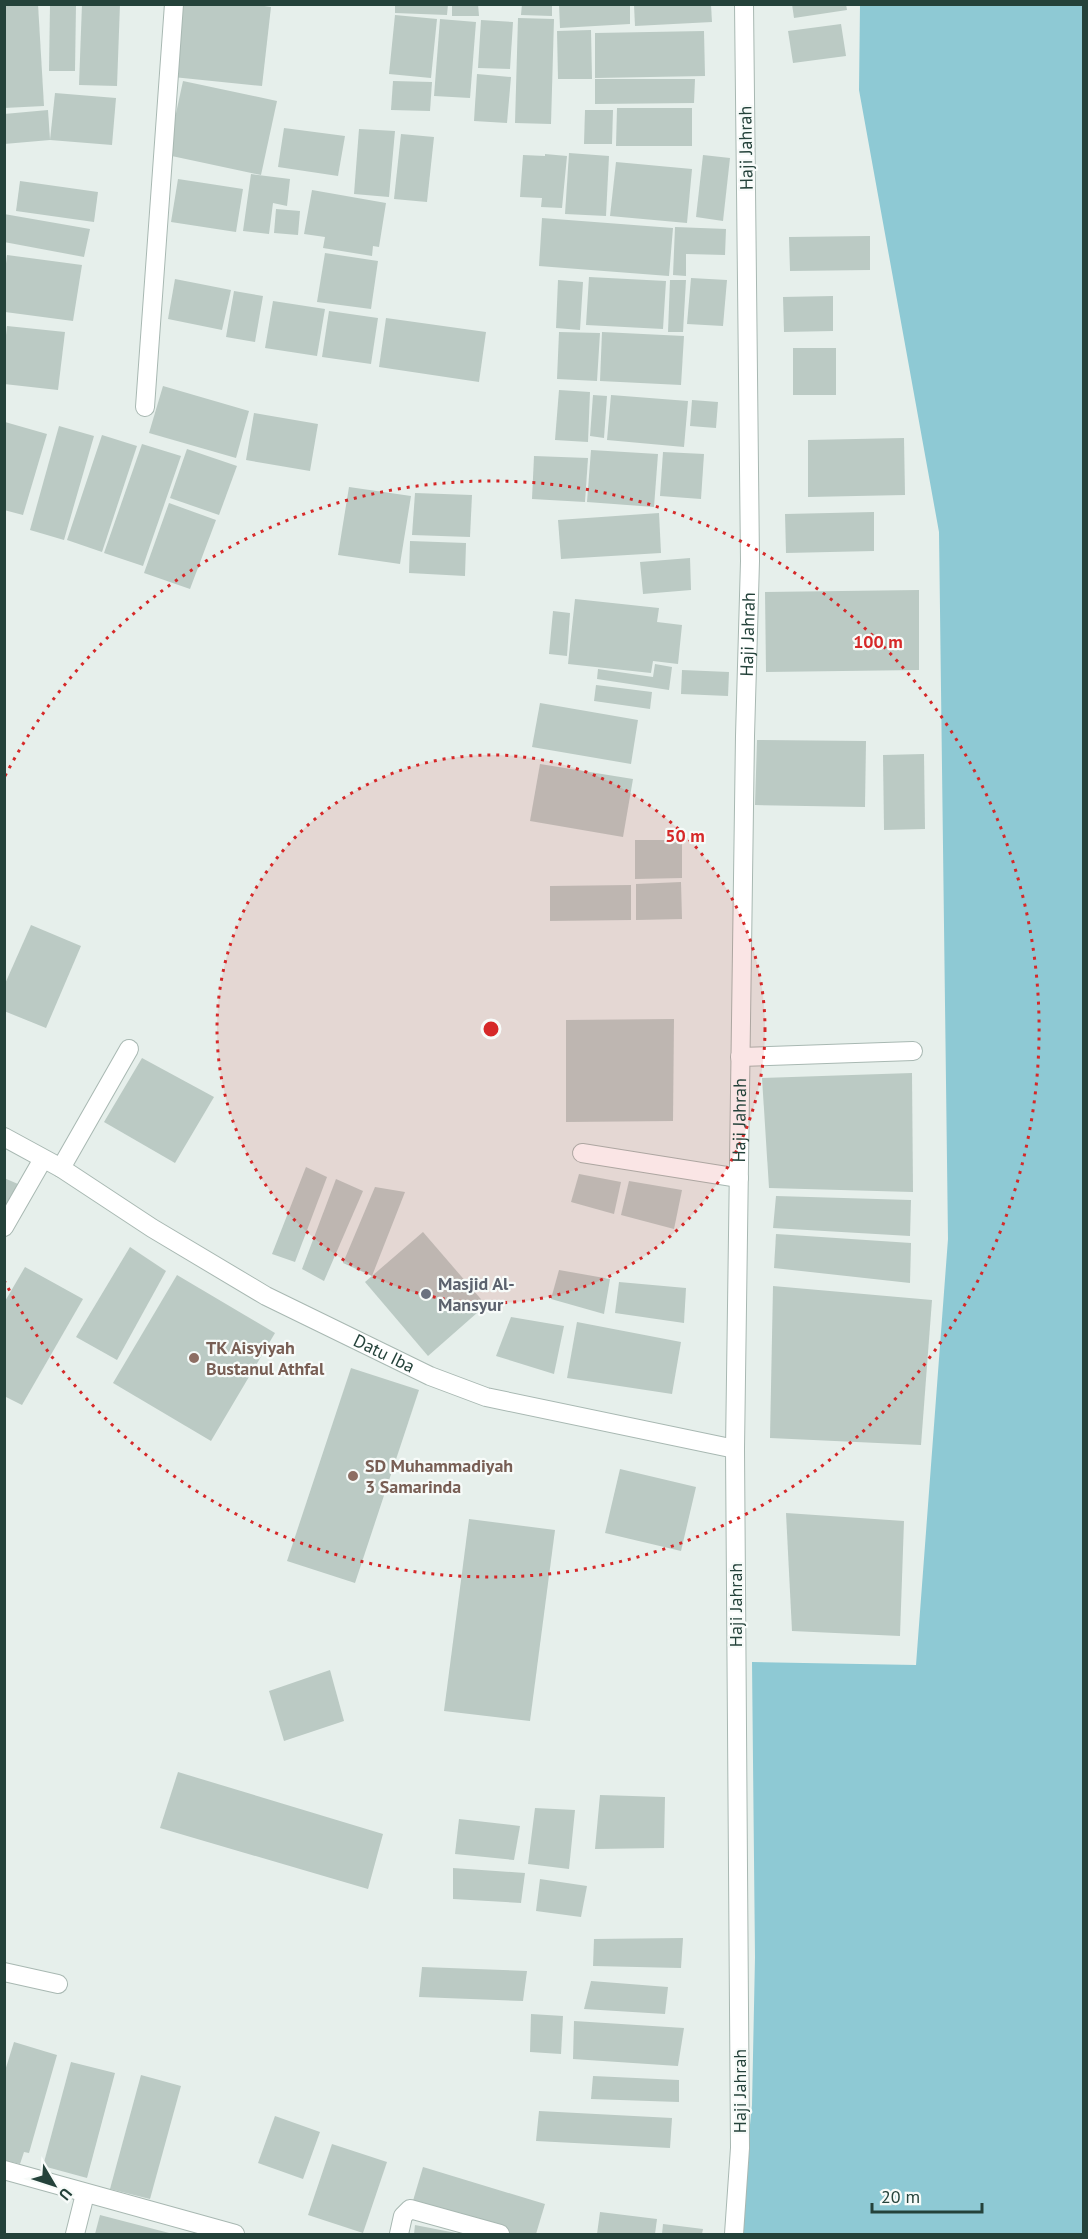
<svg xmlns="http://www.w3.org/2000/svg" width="1088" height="2239" viewBox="0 0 1088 2239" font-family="'PT Sans',sans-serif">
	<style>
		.water { fill: #8ec9d4 }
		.building { fill: #bbcac4 }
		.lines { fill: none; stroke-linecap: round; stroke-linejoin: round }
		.service-casing { stroke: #a8b8b2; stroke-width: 20 }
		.minor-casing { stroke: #a8b8b2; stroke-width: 20 }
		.service { stroke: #fff; stroke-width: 18 }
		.minor { stroke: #fff; stroke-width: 18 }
		.ring { fill: none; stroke: #d62828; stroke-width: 3; stroke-dasharray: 3 6 }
		.worship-dot { fill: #6b7280; stroke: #f7fbf9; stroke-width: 2 }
		.education-dot { fill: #8d6e63; stroke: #f7fbf9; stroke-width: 2 }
		.labels { text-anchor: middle; stroke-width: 4.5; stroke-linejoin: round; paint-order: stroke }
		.street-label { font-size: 18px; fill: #24423a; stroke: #f7fbf9 }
		.worship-label { font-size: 18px; font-weight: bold; fill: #5b616d; stroke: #f7fbf9; text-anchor: start }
		.education-label { font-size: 18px; font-weight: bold; fill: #785e54; stroke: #f7fbf9; text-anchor: start }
		.centre { fill: #d62828; stroke: #f7fbf9; stroke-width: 3 }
		.ring-label { font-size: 18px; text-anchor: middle; font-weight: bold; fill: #d62828; stroke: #f7fbf9; stroke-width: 4.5; stroke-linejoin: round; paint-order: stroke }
	</style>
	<rect width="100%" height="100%" fill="#e6efeb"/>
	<!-- water -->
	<path class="water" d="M860,5H1083V2234H739L752,2105L755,1957L752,1662L916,1665L948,1239L939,532L859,90Z"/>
	<!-- building -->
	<g class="building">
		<path d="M4,4H38L44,106L4,108Z"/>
		<path d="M50,4H76L75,71H49Z"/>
		<path d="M82,4H120L117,86L79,85Z"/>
		<path d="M181,4H250L271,7L262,86L173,77Z"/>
		<path d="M395,4H448L447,15L395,13Z"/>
		<path d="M452,4H478L479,16H452Z"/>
		<path d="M522,4H552V16L521,15Z"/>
		<path d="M559,4H630V24L560,28Z"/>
		<path d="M792,4H846L847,10L794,18Z"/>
		<path d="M634,5H711L712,22L635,26Z"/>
		<path d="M395,15L437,19L431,78L389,74Z"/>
		<path d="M518,18L554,19L551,124L515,123Z"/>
		<path d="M440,19L476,22L470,98L434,96Z"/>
		<path d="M481,20L513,22L510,69L478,68Z"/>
		<path d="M841,24L846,56L793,63L788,31Z"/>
		<path d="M591,30L592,79H558L557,31Z"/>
		<path d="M704,31L705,76L595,78V33Z"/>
		<path d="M477,74L511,77L507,123L474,121Z"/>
		<path d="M595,79H695L694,103L595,104Z"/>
		<path d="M183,81L277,101L261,175L167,155Z"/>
		<path d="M393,81L432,82L430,111L391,110Z"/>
		<path d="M55,93L116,98L112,145L50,140Z"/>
		<path d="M617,108H692V146H616Z"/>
		<path d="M48,110L50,140L4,144V114Z"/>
		<path d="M585,110H613L612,144H584Z"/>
		<path d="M284,128L345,136L338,176L278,167Z"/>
		<path d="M359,129L395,131L389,197L354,194Z"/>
		<path d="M401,134L434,137L427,202L394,199Z"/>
		<path d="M569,153L609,156L606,216L565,214Z"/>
		<path d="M545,154L567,156L562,208L541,207L542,198L520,197L523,155L545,156Z"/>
		<path d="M703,155L730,158L723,221L696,217Z"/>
		<path d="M616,162L692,169L687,223L610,216Z"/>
		<path d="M251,174L290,179L287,206L273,203L269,234L243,231Z"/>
		<path d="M178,179L243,189L236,232L171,222Z"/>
		<path d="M20,181L98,192L94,222L16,211Z"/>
		<path d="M312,190L386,203L379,247L373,246L372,256L323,248L325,237L304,234Z"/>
		<path d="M276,209L300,211L298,235L274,233Z"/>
		<path d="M4,214L90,229L84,257L4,242Z"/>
		<path d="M542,218L673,228L669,276L539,266Z"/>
		<path d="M675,227L726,229L725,255L686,254V276L673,275Z"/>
		<path d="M870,236V270L790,271L789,237Z"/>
		<path d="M325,253L378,261L371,309L317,302Z"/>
		<path d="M7,255L82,265L73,321L5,312V272Z"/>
		<path d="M589,277L666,281L663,329L586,325Z"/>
		<path d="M691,278L727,280L723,326L687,324Z"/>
		<path d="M175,279L231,290L222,330L168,319Z"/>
		<path d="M558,280L583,282L580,330L556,328Z"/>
		<path d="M670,280H686L683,332H668Z"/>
		<path d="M234,291L263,296L255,342L226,337Z"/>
		<path d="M833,296V331L784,332L783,297Z"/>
		<path d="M273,301L325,309L317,356L265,348Z"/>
		<path d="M329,311L378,318L371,364L322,357Z"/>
		<path d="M386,318L486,332L479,382L379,367Z"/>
		<path d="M7,326L65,332L58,390L4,384V353Z"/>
		<path d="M559,332L600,333L597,381L557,379Z"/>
		<path d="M602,332L684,336L681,385L600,381Z"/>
		<rect x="793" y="348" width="43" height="47"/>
		<path d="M163,386L249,411L236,458L149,433Z"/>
		<path d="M559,390L590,392L588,442L555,440Z"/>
		<path d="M593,395L607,396L604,438L590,436Z"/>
		<path d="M611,395L688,401L684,447L607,440Z"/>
		<path d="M692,400L718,402L716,428L690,426Z"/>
		<path d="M254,413L318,424L310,471L246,460Z"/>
		<path d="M5,422L47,434L23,515L4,510Z"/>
		<path d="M59,426L94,436L64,540L30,530Z"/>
		<path d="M102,435L137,446L102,552L67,540Z"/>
		<path d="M904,438L905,495L808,497V440Z"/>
		<path d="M142,444L181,456L143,566L104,553Z"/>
		<path d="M187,449L237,466L219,515L170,498Z"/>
		<path d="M591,450L658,454L654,507L587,502Z"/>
		<path d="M663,452L704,454L701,499L660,496Z"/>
		<path d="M534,456L588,458L585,502L532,499Z"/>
		<path d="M349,487L411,496L400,564L338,555Z"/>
		<path d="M415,493L472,495L470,537L412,535Z"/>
		<path d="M169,503L216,520L190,589L144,573Z"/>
		<path d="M874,512V551L786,553L785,514Z"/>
		<path d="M659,513L661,553L561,559L558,520Z"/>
		<path d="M410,541L466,543L465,576L409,573Z"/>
		<path d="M690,558L691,590L643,594L640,562Z"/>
		<path d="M919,590V670L766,672L765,592Z"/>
		<path d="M575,599L659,608L657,622L682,625L678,664L653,661L651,673L568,664Z"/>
		<path d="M553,611L570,613L567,656L549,654Z"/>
		<path d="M655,664L672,667L669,690L597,679L598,669L653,677Z"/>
		<path d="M682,670L729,672L728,696L681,694Z"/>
		<path d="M596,685L652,692L650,709L594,701Z"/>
		<path d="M540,703L638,720L631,764L532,747Z"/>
		<path d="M757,740L866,741L865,807L755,805Z"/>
		<path d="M924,754L925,829L884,830L883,755Z"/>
		<path d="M540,764L633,779L623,837L530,821Z"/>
		<path d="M635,840H682V878L635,879Z"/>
		<path d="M681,882L682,919L636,920V884Z"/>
		<path d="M631,885V920L550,921V886Z"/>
		<path d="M31,925L81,946L46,1028L4,1011V986Z"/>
		<path d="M674,1019L673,1121L566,1122V1020Z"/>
		<path d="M142,1058L214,1097L175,1163L104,1122Z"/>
		<path d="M912,1073L913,1192L769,1188L762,1078Z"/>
		<path d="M306,1167L327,1177L295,1262L272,1254Z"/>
		<path d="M579,1174L621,1182L614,1214L571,1202Z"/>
		<path d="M4,1178L18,1184L4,1208Z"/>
		<path d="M336,1179L363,1191L324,1281L302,1269Z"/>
		<path d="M629,1181L682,1190L674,1229L621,1215Z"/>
		<path d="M375,1187L405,1192L372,1276L343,1263Z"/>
		<path d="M776,1196L911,1200L910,1236L773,1228Z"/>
		<path d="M423,1232L486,1305L428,1356L365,1282Z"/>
		<path d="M776,1234L911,1243L910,1283L774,1268Z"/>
		<path d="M130,1247L166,1271L117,1360L76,1337Z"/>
		<path d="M25,1267L83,1299L22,1405L4,1396V1303Z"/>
		<path d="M559,1270L610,1279L604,1314L551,1299Z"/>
		<path d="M177,1275L275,1333L211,1441L113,1383Z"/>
		<path d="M619,1282L686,1288L684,1323L615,1313Z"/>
		<path d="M773,1286L932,1300L921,1445L770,1438Z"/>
		<path d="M511,1317L564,1326L554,1374L496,1356Z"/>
		<path d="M577,1322L681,1342L672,1394L567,1378Z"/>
		<path d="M351,1368L419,1390L355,1583L287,1561Z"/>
		<path d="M620,1469L696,1487L681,1551L605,1533Z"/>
		<path d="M786,1513L904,1521L900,1636L792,1631Z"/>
		<path d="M469,1519L555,1530L530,1721L444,1711Z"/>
		<path d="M330,1670L344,1721L284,1741L269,1691Z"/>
		<path d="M178,1772L383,1834L368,1889L160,1828Z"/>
		<path d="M600,1795L665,1797L664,1848L595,1849Z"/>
		<path d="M535,1808L575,1810L569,1869L528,1864Z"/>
		<path d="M459,1819L520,1826L514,1860L455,1854Z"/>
		<path d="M453,1868L525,1873L521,1903L453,1899Z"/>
		<path d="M540,1879L587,1886L581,1917L536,1911Z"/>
		<path d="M683,1938L681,1968L593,1966L594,1939Z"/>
		<path d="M422,1967L527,1971L523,2001L419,1997Z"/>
		<path d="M591,1981L668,1987L665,2014L584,2009Z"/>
		<path d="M531,2014L563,2016L561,2054L530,2052Z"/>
		<path d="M574,2021L684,2028L678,2066L573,2059Z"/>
		<path d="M14,2042L57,2055L29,2153L24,2152L20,2164L4,2160V2074Z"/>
		<path d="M71,2062L115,2073L87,2178L43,2166Z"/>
		<path d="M141,2075L181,2086L150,2199L110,2189Z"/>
		<path d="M593,2076L679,2080V2102L591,2099Z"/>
		<path d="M539,2111L672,2118L670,2148L536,2141Z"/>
		<path d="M275,2116L320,2132L303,2179L258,2163Z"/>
		<path d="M332,2144L387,2162L363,2233L308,2215Z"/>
		<path d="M423,2167L545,2204L536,2234H513L412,2204Z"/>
		<path d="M600,2212L657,2219L655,2234H597Z"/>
		<path d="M100,2215L173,2234H95Z"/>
		<path d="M663,2224L703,2229L702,2234H662Z"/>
		<path d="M415,2225L456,2233V2234H414Z"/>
	</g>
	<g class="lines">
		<defs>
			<path id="service" d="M4,1972L58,1984"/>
			<g id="minor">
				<path d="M145,407L174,4"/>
				<path d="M740,1057L913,1051"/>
				<path id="s1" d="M4,1137L61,1168L152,1228L266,1296L430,1376L486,1397L735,1449"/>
				<path d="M582,1153L739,1178"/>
				<path d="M61,1168L129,1049"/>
				<path d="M4,1227L43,1159"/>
				<path d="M4,2170L235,2234"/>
				<path d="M75,2234L85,2194"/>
				<path d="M399,2234L403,2216L410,2209L500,2234"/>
				<path id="s2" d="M734,2234L740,2148L735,1449L745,736L750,561L744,4"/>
			</g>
		</defs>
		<!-- service casing -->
		<use href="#service" class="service-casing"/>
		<!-- minor casing -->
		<use href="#minor" class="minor-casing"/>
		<!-- service -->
		<use href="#service" class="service"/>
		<!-- minor -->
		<use href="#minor" class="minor"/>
	</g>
	<!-- distance rings -->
	<circle cx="491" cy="1029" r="274" fill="#d62828" fill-opacity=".12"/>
	<g class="ring">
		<circle cx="491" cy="1029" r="274"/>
		<path d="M5 776A548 548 0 1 1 5 1282"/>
	</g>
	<!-- markers -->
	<circle class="worship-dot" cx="426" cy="1294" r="6"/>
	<g class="education-dot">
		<circle cx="194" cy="1358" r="6"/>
		<circle cx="353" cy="1476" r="6"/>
	</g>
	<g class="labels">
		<!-- street labels -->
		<g class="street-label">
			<text transform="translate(746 148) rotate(-91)" y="6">Haji Jahrah</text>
			<text dy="6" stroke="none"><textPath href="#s2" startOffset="1600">Haji Jahrah</textPath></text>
			<text dy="6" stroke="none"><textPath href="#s2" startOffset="1114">Haji Jahrah</textPath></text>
			<text dy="6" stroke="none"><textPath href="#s1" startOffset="438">Datu Iba</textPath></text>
			<text transform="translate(736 1605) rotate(-90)" y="6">Haji Jahrah</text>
			<text transform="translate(740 2091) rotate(-90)" y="6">Haji Jahrah</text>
		</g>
		<!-- worship labels -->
		<g class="worship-label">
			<text x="438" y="1290">Masjid Al-<tspan x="438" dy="21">Mansyur</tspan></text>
		</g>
		<!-- education labels -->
		<g class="education-label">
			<text x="206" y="1354">TK Aisyiyah<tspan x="206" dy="21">Bustanul Athfal</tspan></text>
			<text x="365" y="1472">SD Muhammadiyah<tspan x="365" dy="21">3 Samarinda</tspan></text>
		</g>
	</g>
	<circle cx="491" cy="1029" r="9" class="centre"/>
	<g class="ring-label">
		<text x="878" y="648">100 m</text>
		<text x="685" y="842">50 m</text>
	</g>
	<!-- border -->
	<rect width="1088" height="2239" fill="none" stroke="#24423a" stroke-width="12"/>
	<!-- north arrow -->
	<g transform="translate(54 2185) rotate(129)" stroke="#f7fbf9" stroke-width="4.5" paint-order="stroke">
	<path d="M0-4.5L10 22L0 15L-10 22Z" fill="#24423a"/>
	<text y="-9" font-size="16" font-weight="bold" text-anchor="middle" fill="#24423a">U</text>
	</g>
	<!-- scale -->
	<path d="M872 2203v9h110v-9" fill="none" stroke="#24423a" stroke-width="3"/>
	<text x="881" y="2203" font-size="18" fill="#24423a" stroke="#f7fbf9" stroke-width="4.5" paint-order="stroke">20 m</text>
</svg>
